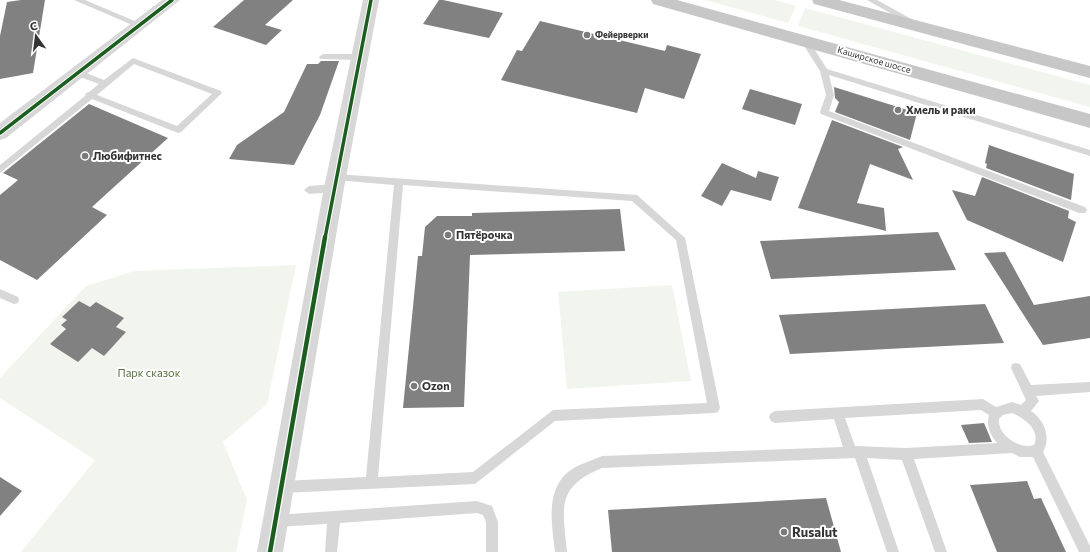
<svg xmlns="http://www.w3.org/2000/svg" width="1090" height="552" viewBox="0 0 1090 552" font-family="Commissioner,sans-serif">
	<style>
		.green { fill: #f1f5ed }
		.building { fill: #818181 }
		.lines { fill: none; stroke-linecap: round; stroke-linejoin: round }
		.service { fill: #d7d7d7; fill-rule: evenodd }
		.minor { fill: #d7d7d7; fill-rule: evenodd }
		.trunk { fill: #c7c7c7; fill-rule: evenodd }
		.cycleway-far1-casing { stroke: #fff; stroke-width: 5.5 }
		.cycleway-casing { stroke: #fff; stroke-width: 7 }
		.cycleway-far1 { stroke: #1b5e20; stroke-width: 3.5 }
		.cycleway { stroke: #1b5e20; stroke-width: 4.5 }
		.poi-dot { fill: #7a7a7a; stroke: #fff; stroke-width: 1.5 }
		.labels { text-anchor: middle; stroke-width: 4; stroke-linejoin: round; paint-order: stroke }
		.far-poi-label { font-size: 9px; font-weight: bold; fill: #333; stroke: #fff; text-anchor: start }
		.far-street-label { font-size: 9px; fill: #333; stroke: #fff }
		.poi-label { font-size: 11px; font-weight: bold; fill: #333; stroke: #fff; text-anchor: start }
		.park-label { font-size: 11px; fill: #56703f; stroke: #fff }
		.near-poi-label { font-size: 13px; font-weight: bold; fill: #333; stroke: #fff; text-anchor: start }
	</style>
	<rect width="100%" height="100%" fill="#fff"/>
	<!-- green -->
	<g class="green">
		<path d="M705,0H775L796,6L788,23Z"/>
		<path d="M805,8L1090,85V107L798,26Z"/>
		<path d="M296,265L267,404L223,442L247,500L236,552H21L95,460L0,398V378L86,286L134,271Z"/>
		<path d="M672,285L691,381L567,389L558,292Z"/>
	</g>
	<!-- building -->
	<g class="building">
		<path d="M21,0H45L33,73L0,79V36L7,2Z"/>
		<path d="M244,0H293L265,25L282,30L266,45L213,27Z"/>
		<path d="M439,0H443L503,13L489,38L423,24Z"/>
		<path d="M540,21L665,51L667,45L701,54L684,99L645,88L637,113L501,80L517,50L522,51Z"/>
		<path d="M321,61H339L320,115L294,165L229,159L237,145L284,112L307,64H318Z"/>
		<path d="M834,87L917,113L910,140L835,112L839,102L835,98Z"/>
		<path d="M750,89L802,104L795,125L742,109Z"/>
		<path d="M89,104L168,138L92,207L107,215L37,280L0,260V195L18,180L3,173Z"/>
		<path d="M832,120L903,147L898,149L913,180L870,164L857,203L884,208L886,231L798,208Z"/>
		<path d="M989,145L1074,174L1071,200L986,168L987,164L985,163Z"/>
		<path d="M722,163L756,178L758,171L779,177L771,201L731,190L722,206L701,196Z"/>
		<path d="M982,177L1069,211L1068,218L1076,222L1063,262L967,220L952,190L975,196Z"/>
		<path d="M620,209L625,251L470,255L464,407L403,408L418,256H422L425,227L437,216H472V213Z"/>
		<path d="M938,232L956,270L771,279L760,241Z"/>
		<path d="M1005,252L1034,305L1090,296V338L1043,345L984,253Z"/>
		<path d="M79,301L90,307L96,302L124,318L116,327L126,332L104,356L92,348L78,362L50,344L66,329L61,325L67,320L62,317Z"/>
		<path d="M985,304L1004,343L790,354L779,315Z"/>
		<path d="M984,423L992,442L969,443L961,425Z"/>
		<path d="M0,477L22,491L0,516Z"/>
		<path d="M1027,481L1034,499L1041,498L1066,552H997L970,485Z"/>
		<path d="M826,498L841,552H612L608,510Z"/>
	</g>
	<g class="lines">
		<!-- service -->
		<g class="service">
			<path d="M74,0H85L144,25L143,27H137Z"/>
			<path d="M867,0H877L915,21L911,23H908Z"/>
			<path d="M805,38L808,39L827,69L1090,150V156L829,75L834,95L829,111L1085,207L1087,210L1085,213H1079L821,114L820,112L826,95L820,71L801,41Z"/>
			<path d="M323,54H360L364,57L360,60L320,59L319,57Z"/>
			<path d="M133,58L221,91L222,93L181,132L178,133L92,99L0,173V165L85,96L86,93L89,92L99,84L75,75V71H81L104,80ZM134,64L212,94L177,126L97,95Z"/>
			<path d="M336,174L637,195L685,238L720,408L718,412L714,413L555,421L475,484L282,493L278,491L276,487L278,483L282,481L366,477L394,185L336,180L331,177ZM403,185L632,201L676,240L707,403L553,410L473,472L378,477Z"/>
			<path d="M334,184L339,188L334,192L309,194L304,190L309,186Z"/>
			<path d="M0,289L18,297L19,300L18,303L14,304L0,298Z"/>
			<path d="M1016,363L1020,364L1031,385L1090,382V392L1036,396L1039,401L1031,411C1045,420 1051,438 1043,452L1090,546V552H1079L1033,457H1020L1012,453L914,459L947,552H935L902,460L867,458L899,552H887L855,458L602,468C555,487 563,509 567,552H555C552,526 545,491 568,472C578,464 591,461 602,456L843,447L834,419L775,423L771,421L769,417L771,413L775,411L983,399L996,407L1012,402L1021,405L1026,400L1011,368L1012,364ZM981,410L989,415C986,426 990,434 997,443L906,448L855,446L845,418ZM1012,413C1024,418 1041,430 1034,445C1020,450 997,435 999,419L1003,415Z"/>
			<path d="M477,501L492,506L498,522V552H486V522L483,515L477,513L340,523L337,552H325L327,524L276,527L272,525L270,521L272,517L276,515Z"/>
		</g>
		<!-- minor -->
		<g class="minor">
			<path d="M162,0H180L6,138L0,140V123Z"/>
			<path d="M363,0H379L344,188L283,552H257L324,188Z"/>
		</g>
		<!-- trunk -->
		<g class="trunk">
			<path d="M651,0H677L1090,114V128L653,4Z"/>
			<path d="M812,0H839L1090,66V78L814,4Z"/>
		</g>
		<defs>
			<g id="cycleway-far1">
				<path d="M0,133L172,0"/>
				<path d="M325,238L371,0"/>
			</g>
			<path id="cycleway" d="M270,552L325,237"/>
		</defs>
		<!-- cycleway-far1 casing -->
		<use href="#cycleway-far1" class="cycleway-far1-casing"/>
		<!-- cycleway casing -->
		<use href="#cycleway" class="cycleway-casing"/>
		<!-- cycleway-far1 -->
		<use href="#cycleway-far1" class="cycleway-far1"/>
		<!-- cycleway -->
		<use href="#cycleway" class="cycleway"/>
	</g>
	<!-- markers -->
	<g class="poi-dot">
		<circle cx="587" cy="35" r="4"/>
		<circle cx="898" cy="110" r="4"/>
		<circle cx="85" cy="156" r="4"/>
		<circle cx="448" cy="235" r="4"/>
		<circle cx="414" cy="386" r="4"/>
		<circle cx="784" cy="532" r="4"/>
	</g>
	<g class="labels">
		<!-- far-poi labels -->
		<g class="far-poi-label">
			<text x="595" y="38">Фейерверки</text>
		</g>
		<!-- far-street labels -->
		<g class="far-street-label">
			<text transform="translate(874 60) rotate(16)" y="3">Каширское шоссе</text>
		</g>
		<!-- poi labels -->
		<g class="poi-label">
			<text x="906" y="114">Хмель и раки</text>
			<text x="93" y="160">Любифитнес</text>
			<text x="456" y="239">Пятёрочка</text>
			<text x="422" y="390">Ozon</text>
		</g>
		<!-- park labels -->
		<g class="park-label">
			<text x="149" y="377">Парк сказок</text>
		</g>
		<!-- near-poi labels -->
		<g class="near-poi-label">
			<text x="792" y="537">Rusalut</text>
		</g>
	</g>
	<!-- north arrow -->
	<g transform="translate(36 36) rotate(346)" stroke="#ffffff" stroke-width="3" paint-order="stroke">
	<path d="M0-3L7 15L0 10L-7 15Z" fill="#333333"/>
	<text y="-6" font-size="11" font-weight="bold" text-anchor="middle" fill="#333333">С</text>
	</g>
</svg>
